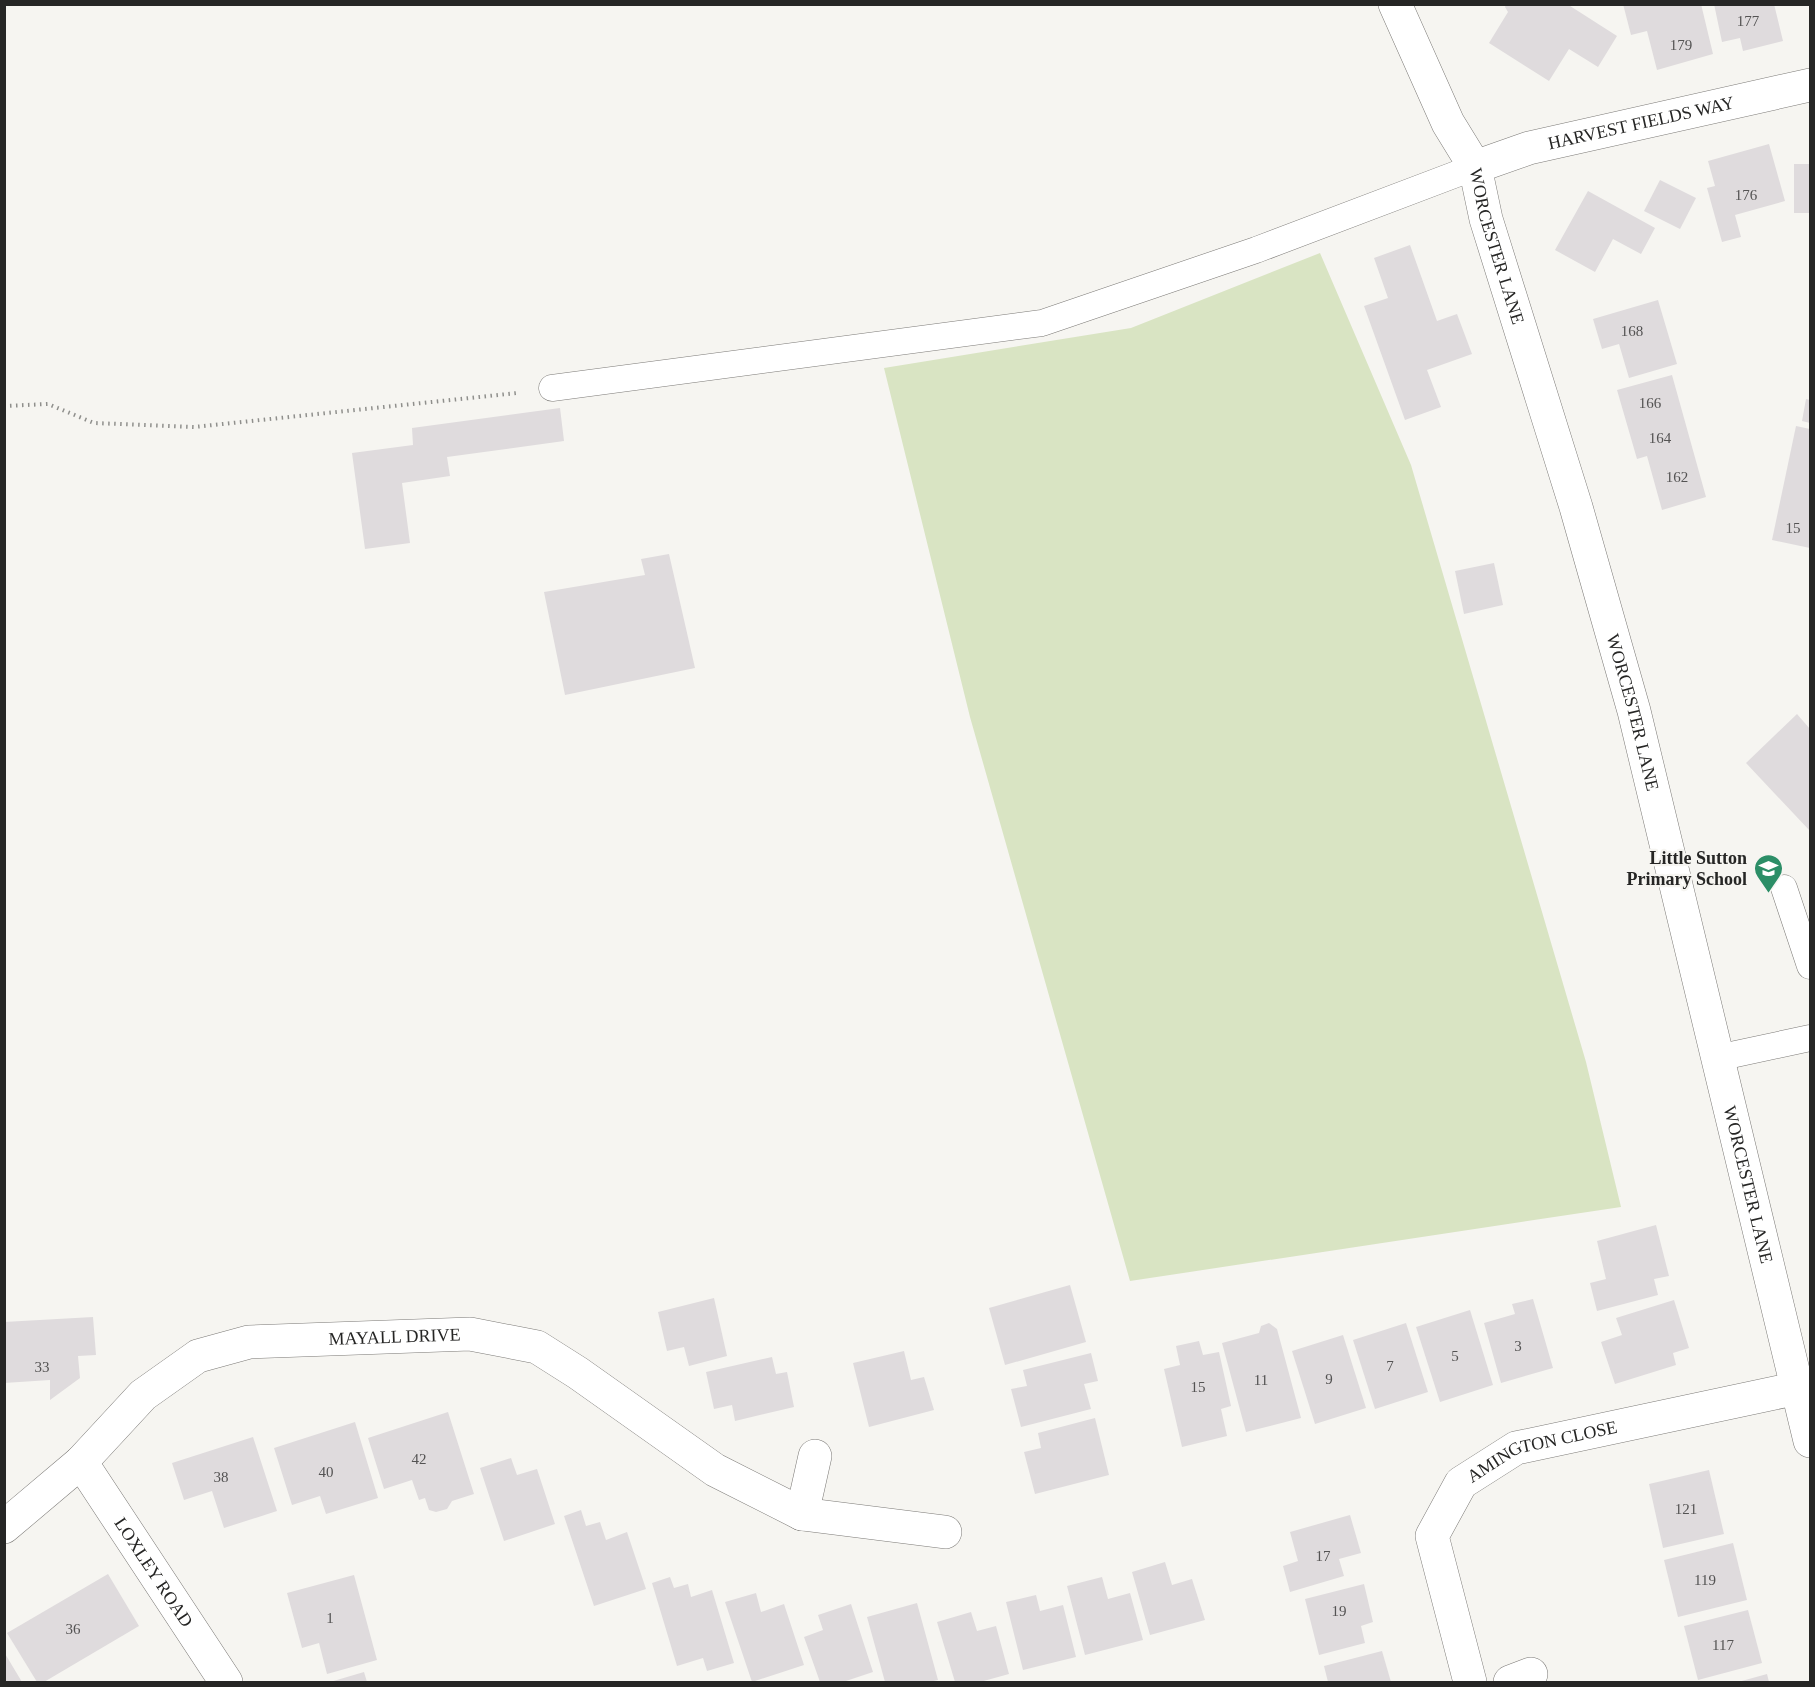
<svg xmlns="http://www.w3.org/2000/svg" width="1815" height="1687" viewBox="0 0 1815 1687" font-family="'Times New Roman',serif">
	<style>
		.green { fill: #d9e4c3 }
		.building { fill: #dfdbdd }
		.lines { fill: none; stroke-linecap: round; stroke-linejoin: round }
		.service-casing { stroke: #7c7a77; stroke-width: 27 }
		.minor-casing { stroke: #7c7a77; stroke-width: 34 }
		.path { stroke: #8f8f8c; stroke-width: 4; stroke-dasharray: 1.5 4.5; stroke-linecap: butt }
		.service { stroke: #fff; stroke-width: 26 }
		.minor { stroke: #fff; stroke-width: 33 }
		.labels { text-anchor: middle; stroke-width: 4.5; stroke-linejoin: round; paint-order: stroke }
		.number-label { font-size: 15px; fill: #545353 }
		.street-label { font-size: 18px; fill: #262625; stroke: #f6f5f1 }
		.poi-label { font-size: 18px; font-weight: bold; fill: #262625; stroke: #f6f5f1; text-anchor: end }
	</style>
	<rect width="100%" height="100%" fill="#f6f5f1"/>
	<!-- green -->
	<path class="green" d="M1320,253L1411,465L1586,1062L1621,1207L1130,1281L970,717L884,368L1131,328Z"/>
	<!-- building -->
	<g class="building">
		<path d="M1506,4H1567L1617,36L1598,67L1569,49L1549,81L1489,43L1508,12L1505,7Z"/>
		<path d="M1623,4H1701L1713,54L1657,70L1647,31L1631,35Z"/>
		<path d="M1714,4H1774L1783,41L1743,51L1740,38L1722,42Z"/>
		<path d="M1769,144L1785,201L1735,215L1741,237L1722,242L1707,188L1715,186L1708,161Z"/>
		<rect x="1794" y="164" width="16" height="49"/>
		<path d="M1660,180L1696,198L1680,229L1644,211Z"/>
		<path d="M1588,191L1655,228L1641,254L1613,239L1595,272L1555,250Z"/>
		<path d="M1410,245L1437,321L1457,314L1472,354L1427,370L1441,407L1405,420L1364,306L1388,298L1374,258Z"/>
		<path d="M1658,300L1677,364L1629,378L1619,344L1602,349L1593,319Z"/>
		<path d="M1672,375L1706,497L1662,510L1647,456L1637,459L1617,390Z"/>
		<path d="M1806,399L1810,400V423L1802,421Z"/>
		<path d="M560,408L564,441L447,457L450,476L402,483L410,543L365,549L352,453L413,445L412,428Z"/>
		<path d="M1796,426L1810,429V548L1772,540Z"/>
		<path d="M669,554L695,668L565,695L544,592L645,575L641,559Z"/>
		<path d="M1494,563L1503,605L1464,614L1455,571Z"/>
		<path d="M1797,714L1810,729V831L1746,763Z"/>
		<path d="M1656,1225L1669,1276L1654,1279L1658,1295L1597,1311L1590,1283L1606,1279L1597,1241Z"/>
		<path d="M1070,1285L1086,1342L1005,1365L989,1308Z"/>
		<path d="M714,1298L727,1356L689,1366L684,1347L667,1351L658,1312Z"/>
		<path d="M1533,1299L1553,1368L1501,1383L1484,1323L1515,1314L1512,1304Z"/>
		<path d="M1674,1300L1689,1348L1673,1353L1676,1365L1615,1384L1601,1342L1622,1335L1616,1318Z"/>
		<path d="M1470,1310L1493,1385L1440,1402L1416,1327Z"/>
		<path d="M93,1317L96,1355L78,1356L80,1378L50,1400V1380L4,1383V1322Z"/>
		<path d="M1269,1323L1277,1329L1301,1418L1246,1432L1222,1343L1259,1333L1261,1326Z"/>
		<path d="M1406,1323L1428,1392L1375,1409L1353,1340Z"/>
		<path d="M1343,1335L1366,1408L1315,1424L1292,1351Z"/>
		<path d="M1199,1341L1203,1355L1219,1352L1231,1406L1221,1409L1227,1436L1182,1447L1164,1369L1180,1365L1176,1346Z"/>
		<path d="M904,1351L911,1380L924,1377L934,1410L869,1427L853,1363Z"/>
		<path d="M1091,1353L1098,1381L1084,1384L1091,1409L1021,1427L1011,1389L1027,1386L1023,1370Z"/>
		<path d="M772,1357L776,1374L787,1372L794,1407L735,1421L732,1405L714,1409L706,1372Z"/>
		<path d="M448,1412L474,1494L452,1501L447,1509L436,1512L429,1510L425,1498L419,1500L412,1480L384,1489L368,1438Z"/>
		<path d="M1095,1418L1109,1475L1035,1494L1024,1452L1041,1448L1038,1433Z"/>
		<path d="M355,1422L378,1498L326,1514L320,1496L292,1505L274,1448Z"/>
		<path d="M253,1437L277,1511L224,1528L212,1491L184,1500L172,1463Z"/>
		<path d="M511,1458L517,1475L537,1469L555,1524L504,1541L480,1468Z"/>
		<path d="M1709,1470L1724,1534L1663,1548L1649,1484Z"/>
		<path d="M581,1510L586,1526L600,1522L606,1540L627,1532L646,1589L594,1606L564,1516Z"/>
		<path d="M1350,1515L1361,1553L1339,1559L1344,1576L1290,1592L1283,1566L1298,1561L1290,1532Z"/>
		<path d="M1733,1543L1747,1600L1678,1617L1664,1560Z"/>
		<path d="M1165,1562L1172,1585L1192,1579L1205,1620L1150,1635L1132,1572Z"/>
		<path d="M108,1574L139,1626L44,1682H37L7,1633Z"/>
		<path d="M354,1575L377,1660L327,1674L319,1643L302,1648L287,1593Z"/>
		<path d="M670,1577L674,1588L688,1584L691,1597L712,1590L734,1663L707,1671L703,1658L677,1666L652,1583Z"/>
		<path d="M1102,1577L1108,1599L1130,1593L1143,1640L1085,1655L1067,1586Z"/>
		<path d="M1364,1584L1373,1622L1361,1626L1365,1643L1319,1655L1305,1599Z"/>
		<path d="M756,1593L761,1612L784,1604L804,1665L752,1682L725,1602Z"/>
		<path d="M1036,1595L1040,1611L1063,1605L1076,1657L1023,1670L1006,1602Z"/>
		<path d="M917,1603L938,1680L929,1682H885L867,1617Z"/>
		<path d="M851,1604L873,1672L843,1682H820L804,1637L823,1630L818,1615Z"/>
		<path d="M1748,1610L1762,1663L1698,1680L1684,1626Z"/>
		<path d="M971,1612L977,1631L996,1626L1009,1674L980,1682H955L937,1622Z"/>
		<path d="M1382,1651L1391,1682H1328L1324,1666Z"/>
		<path d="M4,1652L22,1682H4Z"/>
		<path d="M364,1672L367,1682H330Z"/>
		<path d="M1767,1674L1769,1682H1738Z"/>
	</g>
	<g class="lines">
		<defs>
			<g id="service">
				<path d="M552,388L1042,323L1256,250L1475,167"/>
				<path d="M1784,888L1810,966"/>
				<path d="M1717,1058L1810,1038"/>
			</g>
			<g id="minor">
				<path id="s1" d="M1395,4L1448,123L1475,167L1486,219L1576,507L1634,711L1810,1441"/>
				<path id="s2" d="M1475,167L1529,148L1810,85"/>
				<path id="s3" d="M81,1462L226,1682"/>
				<path d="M802,1514L815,1456"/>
				<path id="s4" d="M4,1527L81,1462L143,1395L198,1356L249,1342L470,1334L537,1347L578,1373L715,1470L802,1514L945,1532"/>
				<path id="s5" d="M1470,1682L1432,1536L1461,1483L1516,1448L1798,1388"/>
				<path d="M1510,1682L1531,1674"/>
			</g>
		</defs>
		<!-- service casing -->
		<use href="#service" class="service-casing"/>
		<!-- minor casing -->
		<use href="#minor" class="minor-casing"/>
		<!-- path -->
		<path class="path" d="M4,406L48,404L94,423L194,427L517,393"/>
		<!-- service -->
		<use href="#service" class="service"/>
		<!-- minor -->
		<use href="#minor" class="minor"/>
	</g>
	<!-- icons -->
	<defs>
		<symbol id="school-pin" viewBox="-11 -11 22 30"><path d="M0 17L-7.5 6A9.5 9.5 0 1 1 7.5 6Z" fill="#2c8e67" stroke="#f6f5f1"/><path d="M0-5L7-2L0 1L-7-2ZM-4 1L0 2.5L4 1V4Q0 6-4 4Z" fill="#fff"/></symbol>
	</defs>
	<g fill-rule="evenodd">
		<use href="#school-pin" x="1752" y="852" width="33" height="45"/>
	</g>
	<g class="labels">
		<!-- number labels -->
		<g class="number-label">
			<text x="1748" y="26">177</text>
			<text x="1681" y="50">179</text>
			<text x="1746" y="200">176</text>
			<text x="1632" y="336">168</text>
			<text x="1650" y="408">166</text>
			<text x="1660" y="443">164</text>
			<text x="1677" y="482">162</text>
			<text x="1793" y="533">15</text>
			<text x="1518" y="1351">3</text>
			<text x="1455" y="1361">5</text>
			<text x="1390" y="1371">7</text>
			<text x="42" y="1372">33</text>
			<text x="1329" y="1384">9</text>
			<text x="1261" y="1385">11</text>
			<text x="1198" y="1392">15</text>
			<text x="419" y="1464">42</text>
			<text x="326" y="1477">40</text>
			<text x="221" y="1482">38</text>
			<text x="1686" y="1514">121</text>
			<text x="1323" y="1561">17</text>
			<text x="1705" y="1585">119</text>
			<text x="1339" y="1616">19</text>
			<text x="330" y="1623">1</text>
			<text x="73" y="1634">36</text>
			<text x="1723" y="1650">117</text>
		</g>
		<!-- street labels -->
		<g class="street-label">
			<text dy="6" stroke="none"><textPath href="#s2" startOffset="172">HARVEST FIELDS WAY</textPath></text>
			<text dy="6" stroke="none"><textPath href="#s1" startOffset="264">WORCESTER LANE</textPath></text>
			<text dy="6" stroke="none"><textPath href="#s1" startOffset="750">WORCESTER LANE</textPath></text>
			<text dy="6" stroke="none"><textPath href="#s1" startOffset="1236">WORCESTER LANE</textPath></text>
			<text dy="6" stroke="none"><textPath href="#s4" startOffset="458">MAYALL DRIVE</textPath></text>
			<text dy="6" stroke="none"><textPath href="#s5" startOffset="300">AMINGTON CLOSE</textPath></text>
			<text dy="6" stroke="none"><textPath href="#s3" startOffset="132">LOXLEY ROAD</textPath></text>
		</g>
		<!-- poi labels -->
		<g class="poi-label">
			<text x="1747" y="864">Little Sutton<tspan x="1747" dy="21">Primary School</tspan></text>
		</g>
	</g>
	<!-- border -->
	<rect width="1815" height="1687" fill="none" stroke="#262625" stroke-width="12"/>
</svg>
